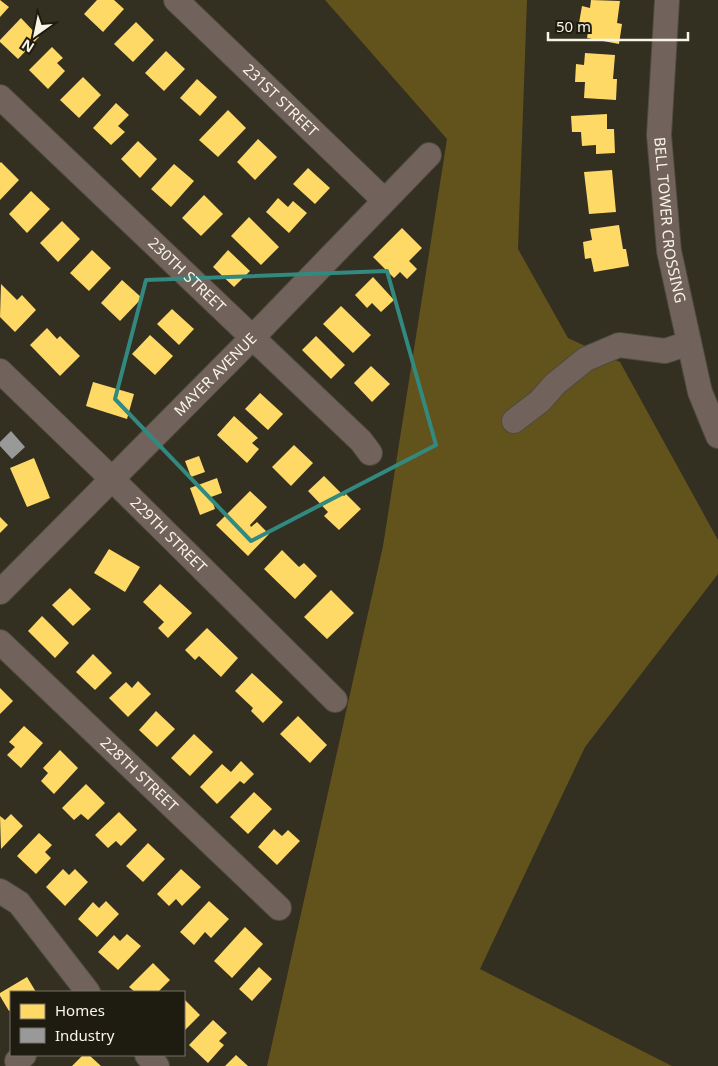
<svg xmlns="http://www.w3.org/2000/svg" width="718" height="1066" viewBox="0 0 718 1066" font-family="'Noto Sans',sans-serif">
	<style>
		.forest { fill: #62531c }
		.homes { fill: #ffd966 }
		.industry { fill: #999 }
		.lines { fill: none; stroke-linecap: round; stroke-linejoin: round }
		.minor-casing { stroke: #4d4a3e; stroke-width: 26 }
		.minor { stroke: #71635b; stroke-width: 24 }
		.marked { fill: none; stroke: #328980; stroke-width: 4; stroke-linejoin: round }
		.labels { text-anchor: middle; stroke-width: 5; stroke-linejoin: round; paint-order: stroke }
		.street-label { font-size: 15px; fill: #f9f5e6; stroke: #1e1b10 }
	</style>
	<rect width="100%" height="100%" fill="#332f21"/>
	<!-- forest -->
	<path class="forest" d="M325,0H527L518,249L568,338L620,362L718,540V574L585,747L480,969L672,1066H267L383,546L447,139Z"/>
	<!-- homes -->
	<g class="homes">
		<path d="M0,0L9,7L0,17Z"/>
		<path d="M97,0H114L124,9L103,32L84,14Z"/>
		<path d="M591,0L620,1L617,23L622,24L619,44L587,38L589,25L579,23L582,6L590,8Z"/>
		<path d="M21,18L39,37L18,59L0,42V40Z"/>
		<path d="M136,22L154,40L133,62L114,44Z"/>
		<path d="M52,47L63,58L57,63L65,71L48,89L29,70Z"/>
		<path d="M166,51L185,69L164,91L145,73Z"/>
		<path d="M585,53L615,55L613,79H617L616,100L584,98L585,82H575L576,64L584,65Z"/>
		<path d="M83,77L101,95L79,118L60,100Z"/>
		<path d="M197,79L217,97L200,116L180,98Z"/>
		<path d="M116,103L129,115L118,126L125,132L111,145L93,128Z"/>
		<path d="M228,110L246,128L218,157L199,140Z"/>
		<path d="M607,114V129H614L615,153L596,154V145L582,146L581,132H572L571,116Z"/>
		<path d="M258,139L277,157L255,180L237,162Z"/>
		<path d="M138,141L157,159L140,178L121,159Z"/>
		<path d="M1,162L19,180L0,200V163Z"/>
		<path d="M174,164L194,181L171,207L151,189Z"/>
		<path d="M308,168L330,188L315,204L293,184Z"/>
		<path d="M612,170L616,212L589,214L584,172Z"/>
		<path d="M31,191L50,209L27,233L9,214Z"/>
		<path d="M204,195L223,214L201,236L182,218Z"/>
		<path d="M278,198L288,207L293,201L307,213L289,233L266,212Z"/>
		<path d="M249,217L279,247L261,265L231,236Z"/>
		<path d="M62,221L80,239L58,262L40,243Z"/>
		<path d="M619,225L623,249H626L629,266L594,272L591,258L585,259L583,242L592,240L590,229Z"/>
		<path d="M402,228L422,248L409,261L417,269L407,279L400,272L394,278L373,257Z"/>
		<path d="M92,250L111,268L89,291L70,273Z"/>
		<path d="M228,250L250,271L234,287L213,267Z"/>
		<path d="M373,277L394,300L381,312L372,303L367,308L355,295Z"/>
		<path d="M122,280L142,298L120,321L101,303Z"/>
		<path d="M1,284L17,300L22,295L36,310L15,332L0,317Z"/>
		<path d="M341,306L371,335L353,353L323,324Z"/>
		<path d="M172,309L194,329L179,345L157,324Z"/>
		<path d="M47,328L57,339L60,336L80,356L60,376L30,345Z"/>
		<path d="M150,335L173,356L155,375L132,354Z"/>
		<path d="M316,336L345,365L331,379L302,350Z"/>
		<path d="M371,366L390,384L372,402L354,383Z"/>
		<path d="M93,382L134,394L127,419L86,406Z"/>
		<path d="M260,393L283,414L268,430L245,409Z"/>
		<path d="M234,416L258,438L252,443L259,449L247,463L217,435Z"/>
		<path d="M294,445L313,463L291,486L272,467Z"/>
		<path d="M199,456L205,472L191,477L185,461Z"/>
		<path d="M34,458L50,498L27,507L10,468Z"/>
		<path d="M324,476L344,496L346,494L361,509L339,530L324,516L328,512L308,491Z"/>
		<path d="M217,478L222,493L211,497L215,509L200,515L190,488Z"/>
		<path d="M250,491L267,507L250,525L251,527L257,522L269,534L248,556L216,525Z"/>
		<path d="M0,517L8,525L0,533Z"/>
		<path d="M109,549L140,567L125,592L94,573Z"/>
		<path d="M282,550L299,567L304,563L317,576L295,599L264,569Z"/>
		<path d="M160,584L192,613L168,638L158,628L164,622L143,602Z"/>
		<path d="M70,588L91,609L73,626L52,605Z"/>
		<path d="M331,590L354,613L327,639L304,617Z"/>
		<path d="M42,616L69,643L55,658L28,631Z"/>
		<path d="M207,628L238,658L221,677L199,656L195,660L185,650Z"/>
		<path d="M93,654L112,673L95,690L76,672Z"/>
		<path d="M252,673L283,702L263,723L251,711L253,708L235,691Z"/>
		<path d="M138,681L151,694L128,717L109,698L126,682L132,688Z"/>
		<path d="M0,688L13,701L0,714Z"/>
		<path d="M156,711L175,729L157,747L139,730Z"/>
		<path d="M298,716L327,745L310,763L280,734Z"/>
		<path d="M24,726L43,743L21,768L7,755L15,747L9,742Z"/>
		<path d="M194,734L213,752L190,776L171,758Z"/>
		<path d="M60,750L78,768L54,794L41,781L48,773L43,768Z"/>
		<path d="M241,761L254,774L244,784L240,781L217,804L200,787L222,764L231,772Z"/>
		<path d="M86,784L105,803L88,820L81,814L74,820L62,808Z"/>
		<path d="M254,792L272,809L248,834L230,817Z"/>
		<path d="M119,812L137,830L121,846L116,841L108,848L95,835Z"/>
		<path d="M11,814L23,826L1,849L0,816L5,820Z"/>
		<path d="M274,829L282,836L288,830L300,841L277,865L258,847Z"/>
		<path d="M39,833L52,845L45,852L51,858L36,874L17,856Z"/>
		<path d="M148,843L165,859L143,882L126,866Z"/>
		<path d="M63,869L69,875L75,869L88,882L65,906L46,887Z"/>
		<path d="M181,869L201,887L182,906L176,899L169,906L157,894Z"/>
		<path d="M106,901L119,914L97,937L78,919L93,902L99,908Z"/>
		<path d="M209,901L229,919L211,938L205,932L194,945L180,932Z"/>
		<path d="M245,927L263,944L232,978L214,961Z"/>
		<path d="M127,934L141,946L118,970L98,952L114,935L120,941Z"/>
		<path d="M153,963L170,980L158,992H135L129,987Z"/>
		<path d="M259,967L272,979L252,1001L239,989Z"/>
		<path d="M27,977L36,992H11V1010L9,1011L0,996V993Z"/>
		<path d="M184,999L200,1015L184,1031Z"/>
		<path d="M213,1020L227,1033L219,1041L224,1045L208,1063L189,1045Z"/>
		<path d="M83,1055H89L101,1066H72Z"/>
		<path d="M236,1055L248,1066H225Z"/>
	</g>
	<!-- industry -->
	<path class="industry" d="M11,431L25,447L12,459L0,446V442Z"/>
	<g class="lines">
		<defs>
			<g id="minor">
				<path id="s1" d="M176,0L384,200"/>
				<path id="s2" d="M667,0L659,135L669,251L700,392L718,436"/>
				<path id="s3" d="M0,97L361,441L370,453"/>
				<path id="s4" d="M0,371L112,479L335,700"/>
				<path d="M514,421L540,401L555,384L586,359L619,345L665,351L689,343"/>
				<path id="s5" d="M0,592L252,338L429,155"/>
				<path id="s6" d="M0,642L279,908"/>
				<path d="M0,891L19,903L88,992"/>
				<path d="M147,1055L157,1066"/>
				<path d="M17,1061L24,1055"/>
			</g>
		</defs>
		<!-- minor casing -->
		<use href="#minor" class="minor-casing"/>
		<!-- minor -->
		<use href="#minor" class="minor"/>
	</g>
	<!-- marked area -->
	<path class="marked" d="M387,271L436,445L251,541L115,399L146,280Z"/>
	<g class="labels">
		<!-- street labels -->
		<g class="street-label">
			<text dy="5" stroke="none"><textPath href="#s1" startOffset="145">231ST STREET</textPath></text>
			<text dy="5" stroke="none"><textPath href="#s2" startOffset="221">BELL TOWER CROSSING</textPath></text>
			<text dy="5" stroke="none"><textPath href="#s3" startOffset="258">230TH STREET</textPath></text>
			<text dy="5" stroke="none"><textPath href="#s5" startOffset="306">MAYER AVENUE</textPath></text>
			<text dy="5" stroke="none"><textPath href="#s4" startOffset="235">229TH STREET</textPath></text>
			<text dy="5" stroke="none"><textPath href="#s6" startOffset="192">228TH STREET</textPath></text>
		</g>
	</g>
	<!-- legend -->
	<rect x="10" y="991" width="175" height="65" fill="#1e1b10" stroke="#767266"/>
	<rect x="20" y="1004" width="25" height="15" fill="#ffd966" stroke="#767266"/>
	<text x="55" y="1016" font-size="15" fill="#f9f5e6">Homes</text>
	<rect x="20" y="1028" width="25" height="15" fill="#999999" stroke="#767266"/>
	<text x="55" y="1041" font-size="15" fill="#f9f5e6">Industry</text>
	<!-- north arrow -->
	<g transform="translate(35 35) rotate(213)" stroke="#1e1b10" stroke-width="4" paint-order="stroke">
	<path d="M0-4L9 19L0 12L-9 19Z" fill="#f9f5e6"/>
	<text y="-8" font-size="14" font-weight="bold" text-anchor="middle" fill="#f9f5e6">N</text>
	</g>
	<!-- scale -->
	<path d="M548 32v8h140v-8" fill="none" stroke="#f9f5e6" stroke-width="2.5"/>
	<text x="556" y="32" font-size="15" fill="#f9f5e6" stroke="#1e1b10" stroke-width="4" paint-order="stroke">50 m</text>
</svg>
